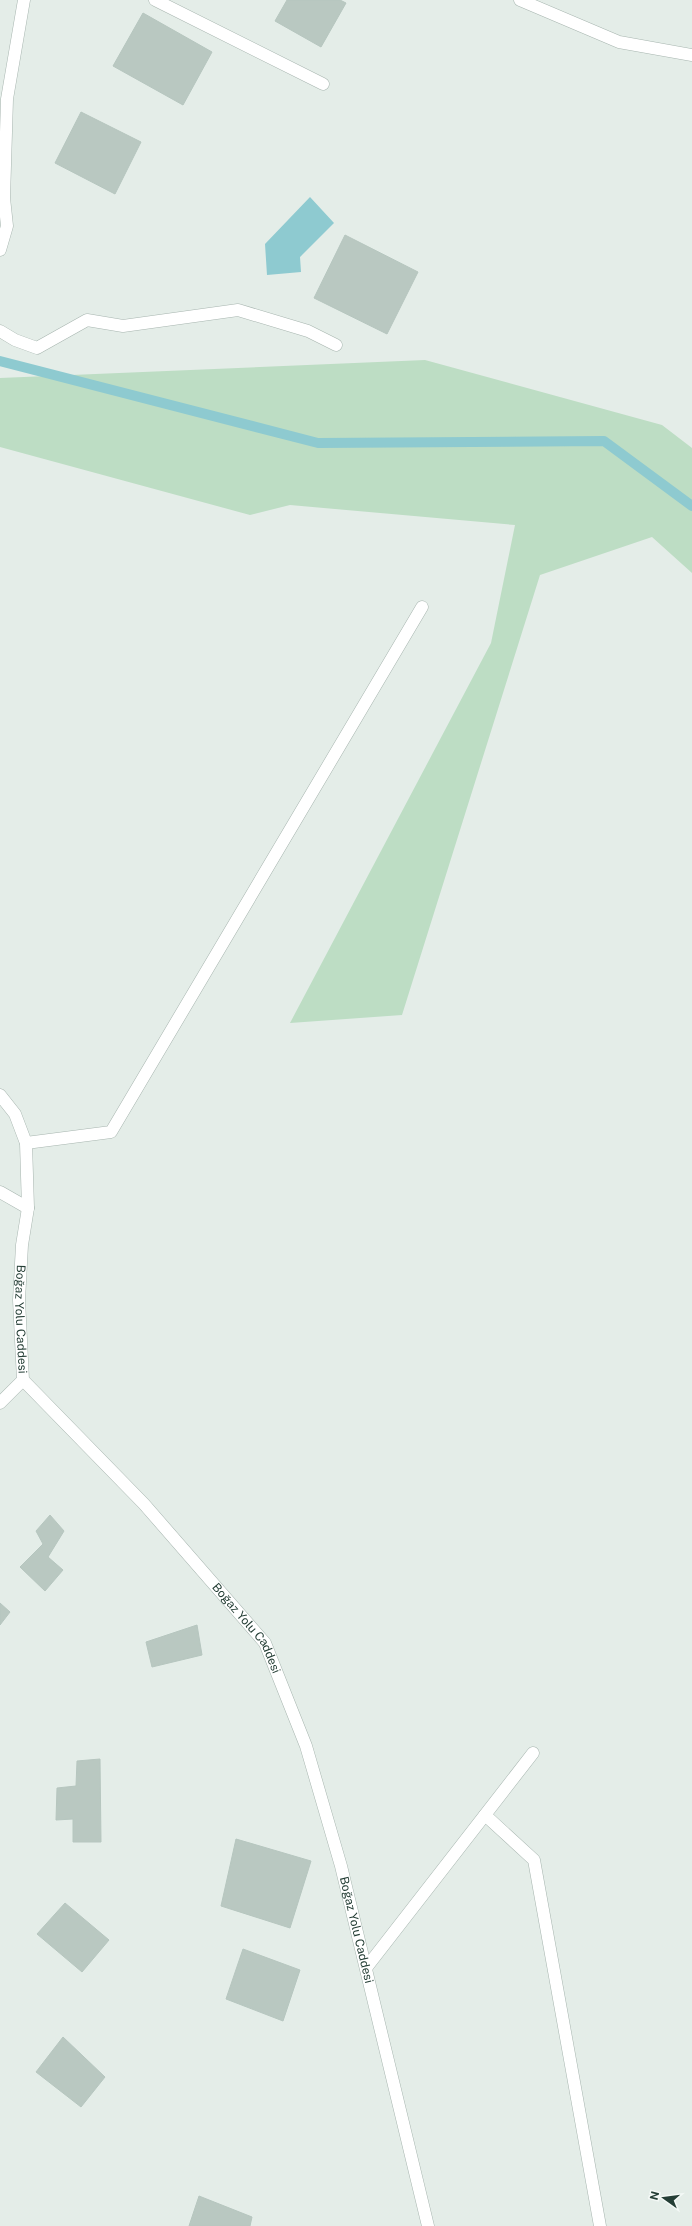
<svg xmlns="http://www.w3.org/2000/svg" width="692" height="2226" viewBox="0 0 692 2226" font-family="'Public Sans',sans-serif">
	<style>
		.green { fill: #bdddc4 }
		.water { fill: #8ecad0 }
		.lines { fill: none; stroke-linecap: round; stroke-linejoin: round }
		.stream { stroke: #8ecad0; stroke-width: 10 }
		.building { fill: #b9c8c1; stroke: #b6c6bf }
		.service-casing { stroke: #a7b5af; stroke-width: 13 }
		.minor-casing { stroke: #a7b5af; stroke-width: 13 }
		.service { stroke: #fff; stroke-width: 12 }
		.minor { stroke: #fff; stroke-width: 12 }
		.labels { text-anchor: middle; stroke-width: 4; stroke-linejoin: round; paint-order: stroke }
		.street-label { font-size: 12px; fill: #243e35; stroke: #f4f9f6 }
	</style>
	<rect width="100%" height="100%" fill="#e4ede8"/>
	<!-- green -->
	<path class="green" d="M425,360L662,425L692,448V573L652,537L540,575L402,1015L290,1023L491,643L515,525L290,505L250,515L0,447V378Z"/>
	<!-- water -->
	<path class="water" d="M310,197L334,223L300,257L301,272L267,275L265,244Z"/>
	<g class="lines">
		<!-- stream -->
		<path class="stream" d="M0,361L318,443L604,441L692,506"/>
	</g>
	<!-- building -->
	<g class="building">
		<path d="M287,0H340L346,3L321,47L275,21Z"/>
		<path d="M143,13L212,52L183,105L113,66Z"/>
		<path d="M81,112L141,142L115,194L55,163Z"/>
		<path d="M345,235L418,272L387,334L314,298Z"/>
		<path d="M50,1515L64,1531L48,1557L63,1570L45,1591L20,1567L43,1544L36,1531Z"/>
		<path d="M0,1603L10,1612L0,1625Z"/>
		<path d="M197,1625L202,1655L152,1667L146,1642Z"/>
		<path d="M100,1759L101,1842H73V1819L56,1820L57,1788L76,1786L77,1761Z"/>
		<path d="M236,1839L311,1861L290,1928L221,1906Z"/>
		<path d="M65,1903L109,1940L82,1972L37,1934Z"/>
		<path d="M243,1949L300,1970L283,2021L226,1999Z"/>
		<path d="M63,2037L105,2077L81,2107L36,2072Z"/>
		<path d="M199,2196L252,2217L250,2226H189Z"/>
	</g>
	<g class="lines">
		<defs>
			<g id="service">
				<path d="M155,0L323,84"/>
				<path d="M0,331L15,340L37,348L87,320L123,326L238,310L308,331L336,345"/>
				<path d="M26,1143L111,1132L422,607"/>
			</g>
			<g id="minor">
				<path d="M520,0L619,42L692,55"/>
				<path d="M0,250L7,226L4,198L7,99L24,0"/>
				<path id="s1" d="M0,1095L15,1114L26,1143L28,1208L22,1245L19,1300L23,1380L144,1504L265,1643L306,1746L341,1866L428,2226"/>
				<path d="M0,1192L28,1208"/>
				<path d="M0,1403L23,1380"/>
				<path d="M485,1815L534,1860L600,2226"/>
				<path d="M366,1968L533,1753"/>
			</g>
		</defs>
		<!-- service casing -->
		<use href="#service" class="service-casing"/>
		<!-- minor casing -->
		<use href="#minor" class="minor-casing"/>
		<!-- service -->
		<use href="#service" class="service"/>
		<!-- minor -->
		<use href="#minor" class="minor"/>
	</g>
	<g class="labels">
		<!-- street labels -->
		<g class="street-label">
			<text dy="4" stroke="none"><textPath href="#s1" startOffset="232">Boğaz Yolu Caddesi</textPath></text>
			<text dy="4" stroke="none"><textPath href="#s1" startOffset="628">Boğaz Yolu Caddesi</textPath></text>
			<text dy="4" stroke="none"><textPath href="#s1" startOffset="952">Boğaz Yolu Caddesi</textPath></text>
		</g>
	</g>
	<!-- north arrow -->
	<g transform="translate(664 2198) rotate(284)" stroke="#f4f9f6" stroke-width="3" paint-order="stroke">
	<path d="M0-3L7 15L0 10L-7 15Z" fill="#243e35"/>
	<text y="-6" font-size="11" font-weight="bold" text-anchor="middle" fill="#243e35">N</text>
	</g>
</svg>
